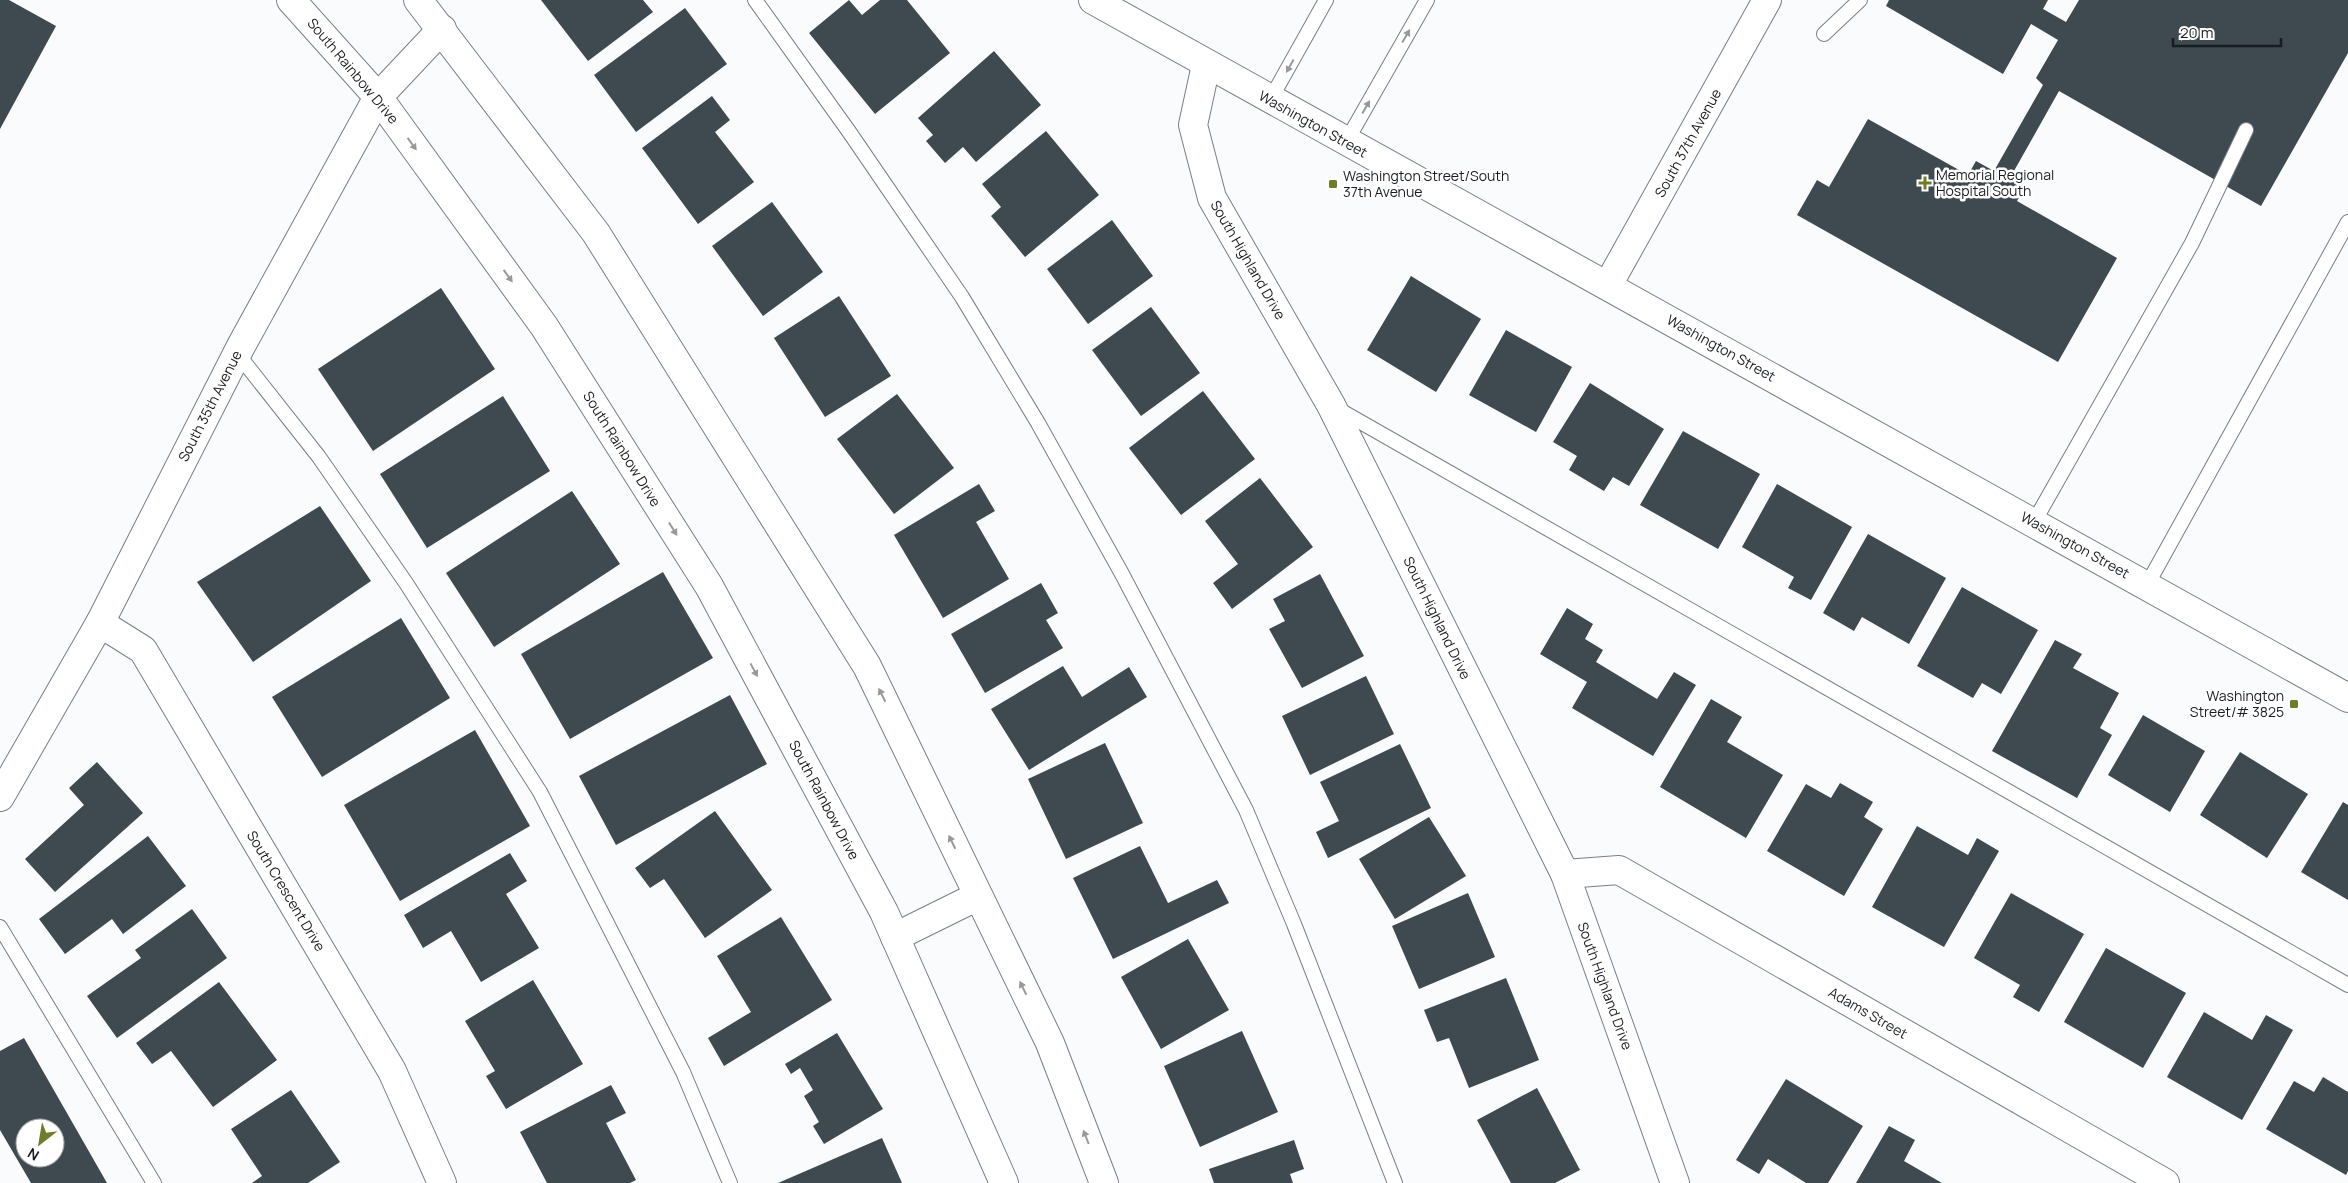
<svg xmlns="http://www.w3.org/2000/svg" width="2348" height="1183" viewBox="0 0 2348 1183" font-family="Manrope,sans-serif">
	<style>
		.building { fill: #3e4a50; fill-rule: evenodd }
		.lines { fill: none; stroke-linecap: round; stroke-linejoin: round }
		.service-casing { stroke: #787f8a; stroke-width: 16 }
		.minor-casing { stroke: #787f8a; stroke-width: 30 }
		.tertiary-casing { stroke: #787f8a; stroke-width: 30 }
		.service { stroke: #fff; stroke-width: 14 }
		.minor { stroke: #fff; stroke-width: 28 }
		.tertiary { stroke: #fff; stroke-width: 28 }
		.oneway { fill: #98999b }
		.poi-dot { fill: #6f7c29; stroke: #fff; stroke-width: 2 }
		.labels { text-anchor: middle; stroke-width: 5; stroke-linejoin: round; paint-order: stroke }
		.street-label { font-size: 14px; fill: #191c20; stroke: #fff }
		.poi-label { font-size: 14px; fill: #191c20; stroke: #fff; text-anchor: start }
	</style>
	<rect width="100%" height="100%" fill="#f9fbfd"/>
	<!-- building -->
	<g class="building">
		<path d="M0,0H9L56,26L0,129Z"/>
		<path d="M541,0H643L653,12L588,61Z"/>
		<path d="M849,0L862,15L880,0H907L950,53L875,114L809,33Z"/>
		<path d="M1889,0H2048L2043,9L2066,22L2079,0H2348V53L2261,206L2059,91L2010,178L2025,187L2017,201L2117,258L2058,362L1797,215L1817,180L1829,187L1868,119L1968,175L1976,161L1994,171L2043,85L2036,78L2058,40L2031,24L2003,74L1886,6Z"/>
		<path d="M685,8L727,64L636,132L594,75Z"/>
		<path d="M994,51L1041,105L976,162L963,147L945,163L926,141L933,135L918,118Z"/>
		<path d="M712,96L730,120L715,132L754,182L698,224L642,148Z"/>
		<path d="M1046,131L1099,195L1025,257L991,216L1001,207L982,184Z"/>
		<path d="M772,202L823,272L763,316L712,246Z"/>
		<path d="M1112,220L1153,276L1088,324L1047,269Z"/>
		<path d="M1411,276L1481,319L1436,392L1367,350Z"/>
		<path d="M441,288L495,369L373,451L318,369Z"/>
		<path d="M839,296L891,376L825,417L774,338Z"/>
		<path d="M1151,307L1200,373L1141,416L1092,350Z"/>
		<path d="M1506,330L1572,367L1536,432L1469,395Z"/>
		<path d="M1590,383L1664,429L1629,486L1613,477L1604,491L1569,470L1577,456L1553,442Z"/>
		<path d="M1203,391L1255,459L1181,515L1129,448Z"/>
		<path d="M897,394L954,468L894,514L837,439Z"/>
		<path d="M503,396L550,471L427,548L380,474Z"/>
		<path d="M1683,431L1760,474L1718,549L1640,505Z"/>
		<path d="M1260,478L1313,547L1232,609L1213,583L1238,564L1205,521Z"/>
		<path d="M979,484L995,511L976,522L1009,579L943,618L894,535Z"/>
		<path d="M1777,484L1852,527L1811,600L1788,588L1794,577L1742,547Z"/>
		<path d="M572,491L620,564L494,647L446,573Z"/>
		<path d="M320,506L371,581L253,662L197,582Z"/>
		<path d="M1868,534L1946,578L1909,644L1862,617L1854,631L1823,613Z"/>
		<path d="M663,572L713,658L570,739L521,654Z"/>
		<path d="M1320,574L1364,656L1302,688L1269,629L1285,621L1273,599Z"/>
		<path d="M1041,583L1058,613L1046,620L1063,648L985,693L951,634Z"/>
		<path d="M1962,587L2038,630L2001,694L1982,683L1973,698L1917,666Z"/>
		<path d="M1567,608L1593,624L1585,639L1603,650L1596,662L1657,699L1674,672L1696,685L1653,756L1572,708L1587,682L1540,654Z"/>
		<path d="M401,618L450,698L322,777L272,697Z"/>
		<path d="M2055,640L2082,654L2073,668L2119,693L2100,728L2112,735L2077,798L1992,751Z"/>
		<path d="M1063,666L1082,697L1129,667L1147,697L1029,770L991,709Z"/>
		<path d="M1366,676L1394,734L1310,775L1282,716Z"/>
		<path d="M730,695L767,764L616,845L579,776Z"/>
		<path d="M1711,699L1742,717L1727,742L1783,775L1746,838L1660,787Z"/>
		<path d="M2143,715L2205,751L2170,812L2108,775Z"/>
		<path d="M475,730L530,826L400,901L344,805Z"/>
		<path d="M1105,743L1143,823L1066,859L1028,779Z"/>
		<path d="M1400,744L1431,808L1328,858L1316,832L1339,821L1320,782Z"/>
		<path d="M2240,752L2308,794L2267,858L2200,815Z"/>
		<path d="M97,762L143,813L55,892L25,859L84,805L69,788Z"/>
		<path d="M1840,783L1873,802L1864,817L1883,829L1844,896L1767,851L1806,784L1831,798Z"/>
		<path d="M2343,802L2348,805V900L2301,872Z"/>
		<path d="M715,811L772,890L705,938L664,879L650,888L635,868Z"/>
		<path d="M1429,817L1466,876L1395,919L1359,859Z"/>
		<path d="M1917,826L1968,855L1977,838L1999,851L1944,947L1872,907Z"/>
		<path d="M148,836L186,886L123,934L112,919L65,954L39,919Z"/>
		<path d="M1140,846L1168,903L1217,880L1229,903L1113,959L1073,878Z"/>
		<path d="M510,853L527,881L506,894L539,948L481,982L451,931L423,948L404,915Z"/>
		<path d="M1468,893L1495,957L1419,989L1392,926Z"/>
		<path d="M2011,893L2084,934L2039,1012L2013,997L2020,985L1974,958Z"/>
		<path d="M192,909L227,958L117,1038L87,996L141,958L135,950Z"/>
		<path d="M781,917L832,1000L724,1066L708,1038L751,1012L717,956Z"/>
		<path d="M1188,939L1229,1010L1161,1049L1121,977Z"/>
		<path d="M2106,948L2186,993L2143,1068L2064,1022Z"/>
		<path d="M1506,978L1539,1060L1469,1088L1449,1038L1437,1042L1424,1010Z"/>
		<path d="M533,980L583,1064L506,1109L486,1076L495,1071L465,1021Z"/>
		<path d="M219,982L277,1060L213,1107L171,1051L152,1064L136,1043Z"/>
		<path d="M2204,1012L2252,1040L2266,1015L2293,1030L2242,1120L2167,1077Z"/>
		<path d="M1242,1031L1278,1112L1200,1147L1164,1066Z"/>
		<path d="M837,1033L883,1109L824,1144L813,1126L819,1122L804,1096L813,1090L800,1068L791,1074L785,1064Z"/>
		<path d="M24,1038L107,1183H31L0,1130V1051ZM25,1128H55V1158H25Z"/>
		<path d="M2323,1077L2348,1092V1171L2346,1175L2266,1129L2294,1081L2314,1092Z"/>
		<path d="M1786,1079L1863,1126L1828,1183H1806L1768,1159L1759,1174L1736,1160Z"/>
		<path d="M611,1085L626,1113L606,1123L636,1180L630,1183H547L520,1132Z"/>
		<path d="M1537,1088L1580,1170L1555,1183H1511L1477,1120Z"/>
		<path d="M291,1090L340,1162L308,1183H252L262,1176L231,1129Z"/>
		<path d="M1889,1126L1915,1140L1904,1161L1942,1183H1856Z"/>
		<path d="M882,1138L902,1183H778Z"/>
		<path d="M1294,1140L1304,1169L1290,1174L1293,1183H1214L1209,1169Z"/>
	</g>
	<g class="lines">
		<defs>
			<g id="service">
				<path d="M755,0L850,133L962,297L1038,423L1122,574L1246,810L1294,924L1395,1183"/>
				<path d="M1824,34L1860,0"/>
				<path d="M1270,100L1326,0"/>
				<path d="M1346,142L1427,0"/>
				<path d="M237,353L319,457L406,583L540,792L683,1072L730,1183"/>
				<path d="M1336,408L2348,985"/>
				<path d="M2034,522L2192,243L2246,130"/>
				<path d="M2147,585L2348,222"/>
				<path d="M0,927L154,1183"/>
			</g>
			<g id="minor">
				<path d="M291,0L378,97L544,326L709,586L884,912L1004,1183"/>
				<path d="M418,0L596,233L867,666L1050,1043L1104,1183"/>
				<path d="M1206,65L1193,125L1212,198L1331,405L1565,874L1675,1183"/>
				<path d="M100,623L143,650L392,1071L442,1183"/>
				<path d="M0,797L100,623L241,346L378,97L442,29"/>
				<path d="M1565,874L1619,870L2165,1183"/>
				<path d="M895,937L978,896"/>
			</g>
			<g id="tertiary">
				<path d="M1093,0L2348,698"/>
				<path d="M1608,285L1767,0"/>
			</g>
		</defs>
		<!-- service casing -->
		<use href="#service" class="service-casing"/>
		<!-- minor casing -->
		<use href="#minor" class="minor-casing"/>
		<!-- tertiary casing -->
		<use href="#tertiary" class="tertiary-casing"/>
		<!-- service -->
		<use href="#service" class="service"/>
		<!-- minor -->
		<use href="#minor" class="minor"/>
		<!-- tertiary -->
		<use href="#tertiary" class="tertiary"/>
	</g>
	<!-- one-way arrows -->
	<defs><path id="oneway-solid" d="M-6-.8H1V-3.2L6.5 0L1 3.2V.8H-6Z" transform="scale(1.25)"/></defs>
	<g class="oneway">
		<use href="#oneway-solid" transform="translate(1406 36) rotate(-60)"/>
		<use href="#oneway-solid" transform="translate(1290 66) rotate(119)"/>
		<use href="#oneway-solid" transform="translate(1366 107) rotate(-60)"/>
		<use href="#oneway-solid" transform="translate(412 144) rotate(54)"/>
		<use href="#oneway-solid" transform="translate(508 276) rotate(54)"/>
		<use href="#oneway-solid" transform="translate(673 529) rotate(58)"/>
		<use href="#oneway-solid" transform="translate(754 670) rotate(62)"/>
		<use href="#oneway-solid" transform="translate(882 695) rotate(-116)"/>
		<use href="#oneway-solid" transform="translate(952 842) rotate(-116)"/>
		<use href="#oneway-solid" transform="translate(1023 988) rotate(-116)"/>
		<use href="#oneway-solid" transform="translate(1086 1137) rotate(-111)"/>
	</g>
	<!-- markers -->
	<g class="poi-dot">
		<path d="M1922.5 175.5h5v5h5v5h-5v5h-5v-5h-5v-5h5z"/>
		<rect x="1328" y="179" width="10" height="10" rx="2.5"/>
		<rect x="2289" y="699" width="10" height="10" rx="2.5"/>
	</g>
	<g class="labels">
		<!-- street labels -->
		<g class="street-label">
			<text transform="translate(353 71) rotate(50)" y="5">South Rainbow Drive</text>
			<text transform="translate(1313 124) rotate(29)" y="5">Washington Street</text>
			<text transform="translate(1688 143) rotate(-61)" y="5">South 37th Avenue</text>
			<text transform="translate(1248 260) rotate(60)" y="5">South Highland Drive</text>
			<text transform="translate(1721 348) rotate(29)" y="5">Washington Street</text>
			<text transform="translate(210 406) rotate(-63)" y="5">South 35th Avenue</text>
			<text transform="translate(622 449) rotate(58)" y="5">South Rainbow Drive</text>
			<text transform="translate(2075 545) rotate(29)" y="5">Washington Street</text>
			<text transform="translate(1437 618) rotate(64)" y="5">South Highland Drive</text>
			<text transform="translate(824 800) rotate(62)" y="5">South Rainbow Drive</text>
			<text transform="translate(286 891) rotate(59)" y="5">South Crescent Drive</text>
			<text transform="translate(1605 986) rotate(70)" y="5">South Highland Drive</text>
			<text transform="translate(1868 1013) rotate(30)" y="5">Adams Street</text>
		</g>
		<!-- poi labels -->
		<g class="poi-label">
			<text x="1936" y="180">Memorial Regional<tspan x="1936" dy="16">Hospital South</tspan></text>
			<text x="1343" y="181">Washington Street/South<tspan x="1343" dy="16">37th Avenue</tspan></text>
			<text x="2284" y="701" text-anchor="end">Washington<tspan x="2284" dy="16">Street/# 3825</tspan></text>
		</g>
	</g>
	<!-- north arrow -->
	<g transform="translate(40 1143) rotate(211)"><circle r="24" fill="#ffffff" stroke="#a3a4a6"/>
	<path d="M0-4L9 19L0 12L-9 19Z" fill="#6f7c29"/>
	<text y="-8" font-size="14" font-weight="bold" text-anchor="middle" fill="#191c20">N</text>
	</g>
	<!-- scale -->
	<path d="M2173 38v8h108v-8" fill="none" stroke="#191c20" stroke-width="2.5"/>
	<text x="2180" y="38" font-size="15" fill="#191c20" stroke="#ffffff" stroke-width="4" paint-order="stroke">20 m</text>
</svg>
